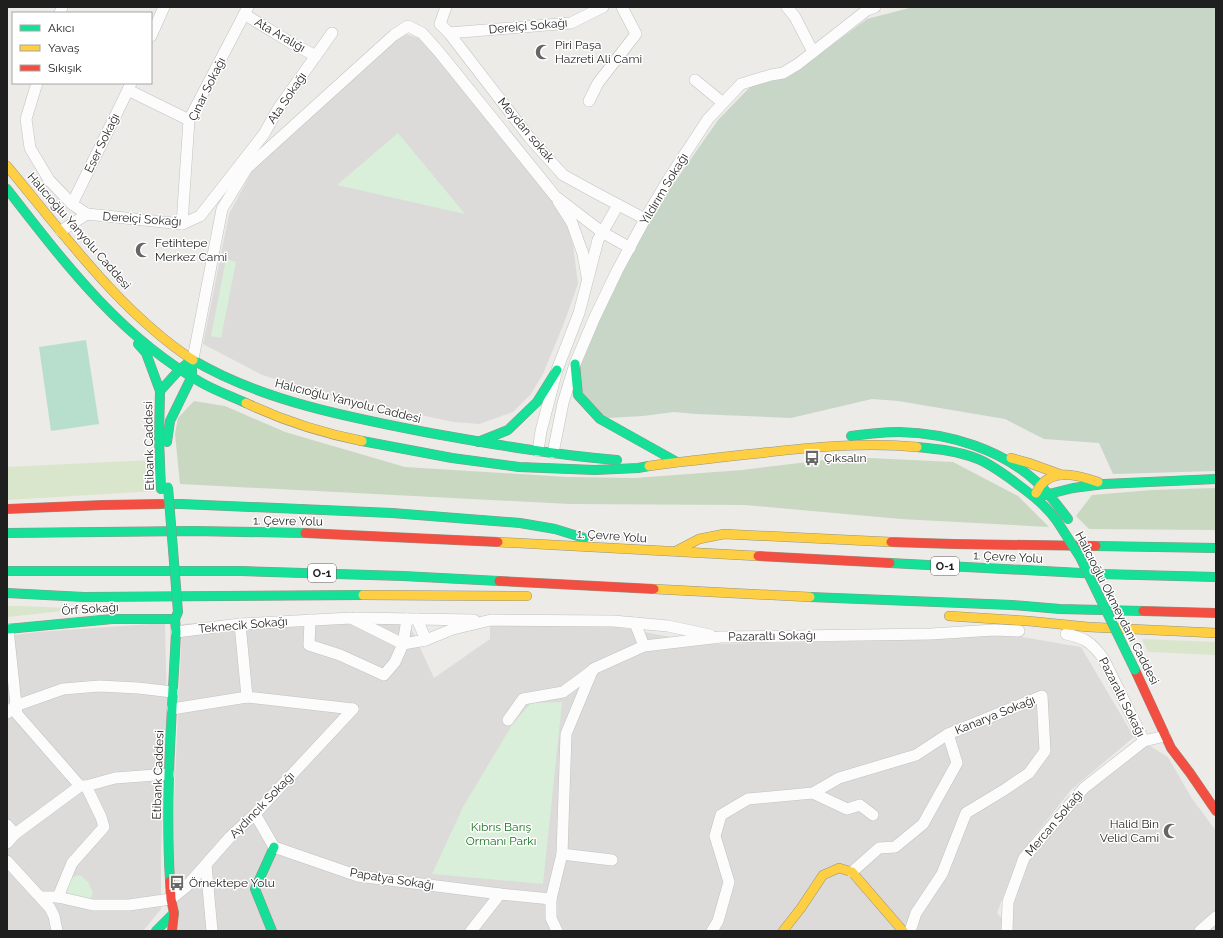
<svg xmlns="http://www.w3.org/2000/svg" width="1223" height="938" viewBox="0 0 1223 938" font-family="Raleway,sans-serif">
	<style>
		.residential { fill: #dcdbd9 }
		.grass { fill: #d9e6cb }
		.forest { fill: #c9d8c0 }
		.cemetery { fill: #c8d6c8 }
		.park { fill: #d9efd9 }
		.pitch { fill: #b8dece }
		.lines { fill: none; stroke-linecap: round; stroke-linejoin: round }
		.street-casing { stroke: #c2c2c0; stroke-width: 12 }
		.fast-casing { stroke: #939482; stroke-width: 10 }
		.slow-casing { stroke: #939482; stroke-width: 10 }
		.jam-casing { stroke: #939482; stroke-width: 10 }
		.street { stroke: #fcfcfc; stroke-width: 11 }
		.fast { stroke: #16e098; stroke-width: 9 }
		.slow { stroke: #ffcf43; stroke-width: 9 }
		.jam { stroke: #f24e42; stroke-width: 9 }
		.fast-bridge-casing { stroke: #939482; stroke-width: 10; stroke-linecap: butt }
		.fast-bridge { stroke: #16e098; stroke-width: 9 }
		.labels { text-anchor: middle; stroke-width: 3; stroke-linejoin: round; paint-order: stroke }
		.shield { fill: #fff; stroke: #626262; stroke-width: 1 }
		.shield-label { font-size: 11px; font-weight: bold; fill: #1f1f1f }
		.street-label { font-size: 12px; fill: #1f1f1f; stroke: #fff }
		.poi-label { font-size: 12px; fill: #1f1f1f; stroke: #fff; text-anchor: start }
		.park-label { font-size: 12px; fill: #197020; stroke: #fff }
	</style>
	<rect width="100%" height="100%" fill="#ecebe8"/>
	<!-- residential -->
	<g class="residential">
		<path d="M402,33L422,39L534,177L564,216L573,245L578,284L564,323L543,374L531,394L513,412L479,424L453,422L333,396L262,375L203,344L229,214L252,171Z"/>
		<path d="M343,613L409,624L434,678L490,639V624L617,627L709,644L859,641L1004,634L1081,647L1134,737L1071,790L1020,854L997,913L1010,926L1012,907L1028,859L1087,789L1147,744L1168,757L1191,797L1216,831V931H175L172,845L182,624Z"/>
		<path d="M165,623L167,711L161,849V909L143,931H7V636L38,632Z"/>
	</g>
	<!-- grass -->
	<g class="grass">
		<path d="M152,460L156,491L7,500V467Z"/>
		<path d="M7,606H22L68,608L72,610L7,617Z"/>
		<path d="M1142,639L1216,642V655L1148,652Z"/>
	</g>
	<!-- forest -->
	<g class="forest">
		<path d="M194,401L225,406L285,432L405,467L567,477L635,478L742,470L849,457L953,462L1018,496L1049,527L901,519L745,505L569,504L180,484L175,434L178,418Z"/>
		<path d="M1216,488V530L1089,529L1076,516L1092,495L1152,490Z"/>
	</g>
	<!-- cemetery -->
	<path class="cemetery" d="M913,7H1216V471L1113,474L1099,443L1044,439L1005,419L898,401L872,399L791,418L696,414L674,412L643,416L607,418L590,407L575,376L625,263L672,186L718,120L752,85L791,75L867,19Z"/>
	<!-- park -->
	<g class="park">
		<path d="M398,133L465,214L337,185Z"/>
		<path d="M226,259L236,262L221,338L211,336Z"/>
		<path d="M562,702L543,884L432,874L463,807L512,725L531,703Z"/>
		<path d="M80,875L88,882L93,893L90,901L65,896L66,879Z"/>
	</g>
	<!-- pitch -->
	<path class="pitch" d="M86,340L99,424L51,431L39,347Z"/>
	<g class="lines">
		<defs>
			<g id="street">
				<path d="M446,7L440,24L449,33L529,137L563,175L594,192L645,219"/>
				<path d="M787,7L795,17L813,52"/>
				<path d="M60,13L62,7"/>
				<path d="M244,14L293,44L316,56"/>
				<path d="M449,33L571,23L603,7"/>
				<path d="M151,36L164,7"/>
				<path d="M695,80L723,103"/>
				<path d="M37,83L26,119L30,148L49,180L72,204L87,214L61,231"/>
				<path d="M128,90L189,120"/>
				<path d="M589,101L598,83L636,34L622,7"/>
				<path d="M558,201L572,223L583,254L587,276"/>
				<path d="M72,204L128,90L131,83"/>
				<path d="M87,214L182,224L200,216L264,134L278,109L332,33"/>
				<path d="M182,224L189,120L248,7"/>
				<path d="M193,359L222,209L247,168L394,35L408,26L422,33L439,52L555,196L602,232L630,248"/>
				<path d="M538,451L541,431L557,370L579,313L598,240L618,205"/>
				<path d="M553,453L563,403L575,364L594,319L617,271L645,219L668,180L708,119L741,84L771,75L783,73L798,64L867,10L875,7"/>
				<path d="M355,618L474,620"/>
				<path d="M417,619L426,640"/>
				<path d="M310,620L309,645L340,655L384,675L395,662L403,644L426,640L453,629L491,620L613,621L668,626L710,635"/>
				<path d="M635,623L644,646"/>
				<path d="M240,624L247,697L353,709"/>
				<path d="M8,629L17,714L80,786"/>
				<path d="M176,632L240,624L351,618L403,644L407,619"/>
				<path d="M1066,634C1085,638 1091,642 1103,658L1144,741L1165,736"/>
				<path d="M172,709L247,697"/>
				<path d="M7,713L15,706L63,689L99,686L138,688L173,692"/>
				<path d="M508,720L523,699L563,692L593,670"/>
				<path d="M813,793L847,809L860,805L873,815"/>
				<path d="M255,814L274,847L358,876L500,894L551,899"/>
				<path d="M7,825L15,834"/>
				<path d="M7,843L15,834L80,786H86L115,778L169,774"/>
				<path d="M562,854L612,860"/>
				<path d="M7,861L50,908L54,916L57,931"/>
				<path d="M206,865L212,931"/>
				<path d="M852,872L879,848L895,847L923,824L957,763L948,734"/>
				<path d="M41,897H58L93,905H129L171,899L186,887L230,837L255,814L353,709"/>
				<path d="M58,897L72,863L104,827L101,817L86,786"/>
				<path d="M471,931L500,894"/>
				<path d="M557,931L551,918V899L562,854L566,734L593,669L644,646L721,637L931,634L994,630L1019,631"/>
				<path d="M712,931L718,921L729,882L715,836L721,815L748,799L813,793L839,778L916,755L948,734L1042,696L1045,751L1029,773L1004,790L966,813L942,874L916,913L910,931"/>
				<path d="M1007,931L1008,902L1024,858L1084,788L1144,741"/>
				<path d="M1200,931L1216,917"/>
			</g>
			<g id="fast">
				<path d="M7,189C64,262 119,336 202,383C216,391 231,396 246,403"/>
				<path d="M138,344L146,353L160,391L159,438L161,489"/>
				<path d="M193,360C262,401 352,418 430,433C492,444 554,455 617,460"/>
				<path d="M575,364L578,395L600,419L677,462"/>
				<path d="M160,391L180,369L188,363"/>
				<path d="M851,436C867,434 883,432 899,432C949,433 1002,449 1039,484C1050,495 1059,507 1068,519"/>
				<path d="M362,441L452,458L519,467L595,470L638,468L649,466"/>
				<path d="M167,442L170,421L192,376V367"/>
				<path d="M478,442L508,430L537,402L557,370"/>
				<path d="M917,447C938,449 958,451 978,459C990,464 1001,472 1012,480C1029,493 1044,503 1057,521"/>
				<path d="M1041,496L1073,488L1104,484L1216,479"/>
				<path d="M161,504H181L392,513L520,523L555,529L584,538"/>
				<path d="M7,533L193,531L305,533"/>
				<path d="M1096,546L1216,548"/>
				<path d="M890,563L1100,574L1216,577"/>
				<path d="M7,571H241L403,576L499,581"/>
				<path d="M7,593L84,597L363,595"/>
				<path d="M810,597L1012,605L1060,609L1143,611"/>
				<path d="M7,629L112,619H175L176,632C172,715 165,798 170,881"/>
				<path d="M156,931L174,913"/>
				<path d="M272,931L255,889L274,847"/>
			</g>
			<g id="slow">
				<path d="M7,166C63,233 120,312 193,360"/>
				<path d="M246,403C282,420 322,433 362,441"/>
				<path d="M1011,458L1029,463L1062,475"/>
				<path d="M649,466C686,461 724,457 761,453C813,447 866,442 917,447"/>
				<path d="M1036,493C1038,490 1039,487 1041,485C1055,468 1081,476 1098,482"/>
				<path d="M498,542L758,556"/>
				<path d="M676,551L699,539L724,534L891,542"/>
				<path d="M654,589L810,597"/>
				<path d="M363,595L527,596"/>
				<path d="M949,616L1028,621L1088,627L1216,633"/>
				<path d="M783,931L801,908L823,875L839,868L852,872L903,931"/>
			</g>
			<g id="jam">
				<path d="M7,509L103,505L161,504"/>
				<path d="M305,533L498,542"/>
				<path d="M891,542L954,544L1096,546"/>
				<path d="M758,556L890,563"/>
				<path d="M499,581L654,589"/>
				<path d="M1143,611L1216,613"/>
				<path d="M1135,670L1171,748L1190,773L1216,811"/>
				<path d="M170,881L171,899L174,913L172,931"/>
			</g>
		</defs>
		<!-- street casing -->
		<use href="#street" class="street-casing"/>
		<!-- fast casing -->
		<use href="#fast" class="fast-casing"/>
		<!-- slow casing -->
		<use href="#slow" class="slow-casing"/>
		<!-- jam casing -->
		<use href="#jam" class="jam-casing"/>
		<!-- street -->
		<use href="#street" class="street"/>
		<!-- fast -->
		<use href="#fast" class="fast"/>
		<!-- slow -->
		<use href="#slow" class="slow"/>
		<!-- jam -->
		<use href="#jam" class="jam"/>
		<defs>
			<g id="fast-bridge">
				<path d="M168,487L178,612L175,619"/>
				<path d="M1057,521L1080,557L1135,670"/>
			</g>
		</defs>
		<!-- fast-bridge casing -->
		<use href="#fast-bridge" class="fast-bridge-casing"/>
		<!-- fast-bridge -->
		<use href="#fast-bridge" class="fast-bridge"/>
	</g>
	<!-- icons -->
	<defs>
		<symbol id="mosque-bare" viewBox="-9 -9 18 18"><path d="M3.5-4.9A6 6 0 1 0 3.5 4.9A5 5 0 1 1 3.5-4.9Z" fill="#676665" stroke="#fff" stroke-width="2.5" paint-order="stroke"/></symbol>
		<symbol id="bus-bare" viewBox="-9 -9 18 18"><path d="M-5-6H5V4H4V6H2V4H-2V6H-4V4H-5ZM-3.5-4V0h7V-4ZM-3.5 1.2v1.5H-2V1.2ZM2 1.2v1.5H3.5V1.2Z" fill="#676665" stroke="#fff" stroke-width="2.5" paint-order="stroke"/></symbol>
	</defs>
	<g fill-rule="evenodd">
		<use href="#mosque-bare" x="532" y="41" width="22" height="22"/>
		<use href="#mosque-bare" x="132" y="239" width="22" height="22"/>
		<use href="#bus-bare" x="801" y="447" width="22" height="22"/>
		<use href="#mosque-bare" x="1160" y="820" width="22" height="22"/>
		<use href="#bus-bare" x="166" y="872" width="22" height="22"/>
	</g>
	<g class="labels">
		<!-- shield labels -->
		<g class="shield">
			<rect x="931" y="557" width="28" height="18" rx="3"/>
			<rect x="308" y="564" width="28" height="18" rx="3"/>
		</g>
		<g class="shield-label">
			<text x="945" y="570">O-1</text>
			<text x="322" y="577">O-1</text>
		</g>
		<!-- street labels -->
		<g class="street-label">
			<text transform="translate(528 26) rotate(-5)" y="4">Dereiçi Sokağı</text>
			<text transform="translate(280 35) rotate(30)" y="4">Ata Aralığı</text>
			<text transform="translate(207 89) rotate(-64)" y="4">Çınar Sokağı</text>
			<text transform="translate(287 98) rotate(-56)" y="4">Ata Sokağı</text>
			<text transform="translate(526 130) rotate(50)" y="4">Meydan sokak</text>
			<text transform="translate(102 143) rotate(-64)" y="4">Eser Sokağı</text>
			<text transform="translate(664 189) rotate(-59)" y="4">Yıldırım Sokağı</text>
			<text transform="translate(142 219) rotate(4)" y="4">Dereiçi Sokağı</text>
			<text transform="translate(79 231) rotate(49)" y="4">Halıcıoğlu Yanyolu Caddesi</text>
			<text transform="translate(348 401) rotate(14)" y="4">Halıcıoğlu Yanyolu Caddesi</text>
			<text transform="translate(149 446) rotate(-91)" y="4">Etibank Caddesi</text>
			<text transform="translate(288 521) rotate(1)" y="4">1. Çevre Yolu</text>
			<text transform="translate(612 536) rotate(4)" y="4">1. Çevre Yolu</text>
			<text transform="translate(1008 557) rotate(3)" y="4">1. Çevre Yolu</text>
			<text transform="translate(1117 608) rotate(63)" y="4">Halıcıoğlu Okmeydanı Caddesi</text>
			<text transform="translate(90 609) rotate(-4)" y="4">Örf Sokağı</text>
			<text transform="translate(243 625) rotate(-5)" y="4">Teknecik Sokağı</text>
			<text transform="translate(772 636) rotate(-1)" y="4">Pazaraltı Sokağı</text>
			<text transform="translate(1122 697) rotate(63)" y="4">Pazaraltı Sokağı</text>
			<text transform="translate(995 715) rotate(-22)" y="4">Kanarya Sokağı</text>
			<text transform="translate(158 775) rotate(-88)" y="4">Etibank Caddesi</text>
			<text transform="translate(262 805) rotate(-46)" y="4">Aydıncık Sokağı</text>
			<text transform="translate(1054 823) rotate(-50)" y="4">Mercan Sokağı</text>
			<text transform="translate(392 879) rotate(9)" y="4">Papatya Sokağı</text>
		</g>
		<!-- poi labels -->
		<g class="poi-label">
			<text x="555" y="49">Piri Paşa<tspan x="555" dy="14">Hazreti Ali Cami</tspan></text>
			<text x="155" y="247">Fetihtepe<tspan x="155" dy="14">Merkez Cami</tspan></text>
			<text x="824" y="462">Çıksalın</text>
			<text x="1159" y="828" text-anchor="end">Halid Bin<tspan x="1159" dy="14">Velid Cami</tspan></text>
			<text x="189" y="887">Örnektepe Yolu</text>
		</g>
		<!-- park labels -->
		<g class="park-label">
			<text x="501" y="831">Kıbrıs Barış<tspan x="501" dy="14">Ormanı Parkı</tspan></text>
		</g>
	</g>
	<!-- border -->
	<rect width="1223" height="938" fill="none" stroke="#1f1f1f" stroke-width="16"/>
	<!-- legend -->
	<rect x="12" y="12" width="140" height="72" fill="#ffffff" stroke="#a5a5a5"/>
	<rect x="20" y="25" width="20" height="6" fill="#16e098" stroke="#a5a5a5"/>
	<text x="48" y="32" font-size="12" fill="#1f1f1f">Akıcı</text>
	<rect x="20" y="45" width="20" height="6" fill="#ffcf43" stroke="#a5a5a5"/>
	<text x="48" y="52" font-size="12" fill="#1f1f1f">Yavaş</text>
	<rect x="20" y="65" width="20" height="6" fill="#f24e42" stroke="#a5a5a5"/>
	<text x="48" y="72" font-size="12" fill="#1f1f1f">Sıkışık</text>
</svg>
